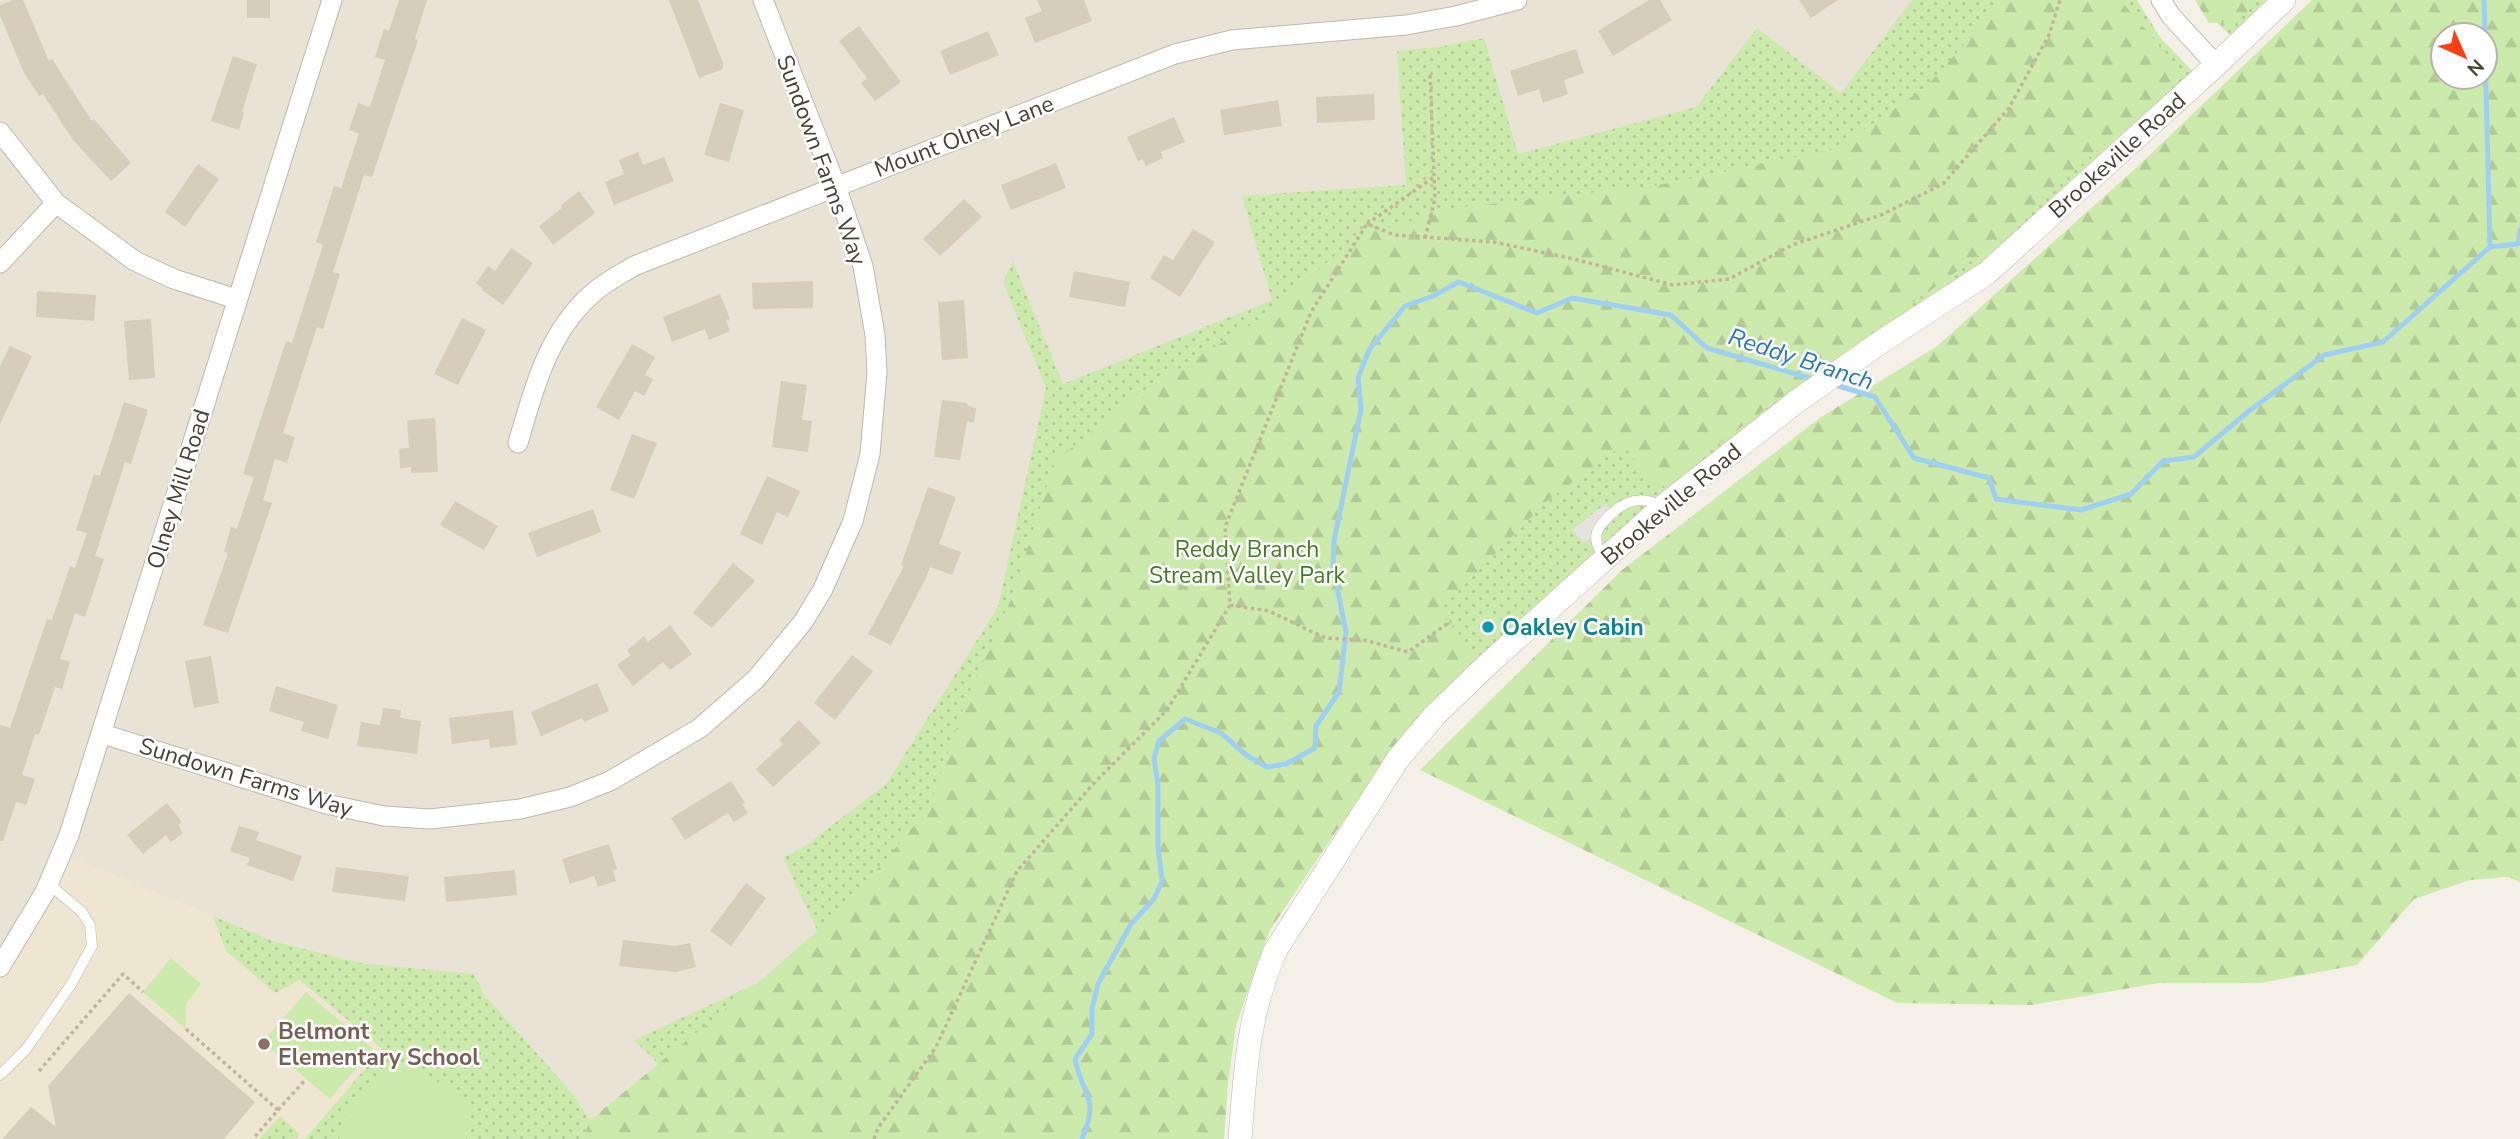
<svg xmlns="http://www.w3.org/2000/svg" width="2520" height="1139" viewBox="0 0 2520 1139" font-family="'Nunito Sans',sans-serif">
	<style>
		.residential { fill: #e8e3d4 }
		.education { fill: #eee6d0 }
		.grass { fill: url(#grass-dots) }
		.forest { fill: url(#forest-firs); fill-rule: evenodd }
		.garden { fill: #cdeaad }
		.parking { fill: #e5e3df }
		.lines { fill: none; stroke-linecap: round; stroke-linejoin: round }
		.stream { stroke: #a0cff4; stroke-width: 5 }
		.building { fill: #d6cdbb }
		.service-casing { stroke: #c0b9a9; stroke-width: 11 }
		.minor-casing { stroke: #c0b9a9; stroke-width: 21 }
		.tertiary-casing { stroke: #c0b9a9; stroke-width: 24 }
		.path { stroke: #c3b599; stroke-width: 3.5; stroke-dasharray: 3.5 3.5; stroke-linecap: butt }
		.service { stroke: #fff; stroke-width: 10 }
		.minor { stroke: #fff; stroke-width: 19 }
		.tertiary { stroke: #fff; stroke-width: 23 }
		.culture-dot { fill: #0f9aa8; stroke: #fff; stroke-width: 2.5 }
		.education-dot { fill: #8d6e63; stroke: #fff; stroke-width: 2.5 }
		.labels { text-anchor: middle; stroke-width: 5; stroke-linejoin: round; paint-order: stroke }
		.street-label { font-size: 23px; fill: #484135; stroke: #fff }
		.park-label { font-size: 23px; fill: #447d25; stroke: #fff }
		.culture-label { font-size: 23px; font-weight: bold; fill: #0d838f; stroke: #fff; text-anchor: start }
		.education-label { font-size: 23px; font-weight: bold; fill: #785e54; stroke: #fff; text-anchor: start }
		.water-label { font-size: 24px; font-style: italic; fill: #2978b9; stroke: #fff }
	</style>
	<defs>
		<pattern id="grass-dots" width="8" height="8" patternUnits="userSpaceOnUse" patternTransform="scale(1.75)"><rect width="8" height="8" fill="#cdeaad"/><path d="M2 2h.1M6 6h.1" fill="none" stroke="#b2ca95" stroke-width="1.8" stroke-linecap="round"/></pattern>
		<pattern id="forest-firs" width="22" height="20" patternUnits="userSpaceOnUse" patternTransform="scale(1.75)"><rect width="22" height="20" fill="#cdeaad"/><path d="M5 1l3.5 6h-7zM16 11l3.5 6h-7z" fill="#b2ca95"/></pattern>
	</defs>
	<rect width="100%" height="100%" fill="#f4f0e7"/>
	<!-- residential -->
	<path class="residential" d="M0,0H2004L1013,595L848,904L763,978L590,1120L484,994L474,975L359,964L273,941L62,854L0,967Z"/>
	<!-- education -->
	<path class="education" d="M62,853L273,941L359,964L474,974L484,994L572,1093L590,1120L583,1139H0V967Z"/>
	<!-- grass -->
	<g class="grass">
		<path d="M1912,0H2137L2160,37L2198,77L2082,190L1880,345L1439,696L1281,903L683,1088L634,1040L827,951L783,857L801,849L886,784L998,607L1046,388L1003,282L1013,261L1063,384L1272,300L1242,196L1406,185L1397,51L1444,46L1484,38L1518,154L1696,107L1757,28L1841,93Z"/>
		<path d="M2198,0H2279L2236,41L2204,10Z"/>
		<path d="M213,916L273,941L359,963L474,974L484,994L572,1093L590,1120L583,1139H305L382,1049L300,980L275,993L226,951Z"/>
		<path d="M280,1116L300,1134L295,1139H259Z"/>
	</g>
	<!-- forest -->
	<g class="forest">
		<path d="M2004,0H2120L2184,74L1981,254L1784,395L1658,490L1623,445L1547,501L1439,611L1480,658L1426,704L1380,766L1270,930L1236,1025L1228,1084L1224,1139H583L590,1120L763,978L848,904L929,808L967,697L1013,595L1054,462L1135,396L1268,314L1357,236L1463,207L1659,185L1835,149L1925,88Z"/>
		<path d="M2195,0H2259L2237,22L2209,23Z"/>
		<path d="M2312,0H2520V882L2508,877L2470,880L2414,899L2357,965L2261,983H2159L2032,1005L1897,1003L1420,770L1622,570L1821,417L1936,347L2137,167ZM2443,35H2485V77H2443Z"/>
	</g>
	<!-- garden -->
	<g class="garden">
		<path d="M171,958L201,984L186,1004V1029L143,992Z"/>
		<path d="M306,992L373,1049L330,1099L263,1042Z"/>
		<path d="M395,1059C420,1072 490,1101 466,1139H339L348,1107Z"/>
	</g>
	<!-- parking -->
	<path class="parking" d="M1605,504L1618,517L1584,543L1572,530Z"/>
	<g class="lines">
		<!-- stream -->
		<g class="stream">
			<path d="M2484,0L2485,35"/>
			<path d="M2490,247L2518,244L2520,230"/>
			<path d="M1832,384L1875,397L1914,458L1989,478L1996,499L2081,510L2131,494L2163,461L2194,457L2249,411L2324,355L2383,342L2490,247L2485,48"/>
			<path d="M1082,1139C1100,1096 1083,1098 1075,1059L1092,1034V1009L1098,984L1131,924L1154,899L1162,881L1158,846V786L1154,758L1159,741L1185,719L1221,733L1246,755L1267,767L1286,764L1315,748L1316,726L1339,692L1346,632L1333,567L1334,541L1361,409L1358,378L1369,350L1405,306L1433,296L1459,282L1537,313L1572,298L1671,315L1707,348L1816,380"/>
		</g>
	</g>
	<!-- building -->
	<g class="building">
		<path d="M13,0H23L49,61L52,59L92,121L94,119L131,163L111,181L73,140L43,94L39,96L24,73L0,15V5Z"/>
		<rect x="247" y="0" width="23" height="18"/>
		<path d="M399,0H427L415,39L418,40L372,177L364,175L333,272L340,274L323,329L317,327L283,433L295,437L287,463L275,459L263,500L272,503L228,633L203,625L228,553L224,552L231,527L237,529L254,477L243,474L286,341L292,343L323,245L316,242L334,186L341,188L359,134L349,130L358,103L370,107L385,60L375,57L384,29L389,31Z"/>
		<path d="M669,0H698L723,63V69L699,78Z"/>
		<path d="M1037,0H1084L1092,21L1035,43L1025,18L1042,11Z"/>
		<path d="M1649,0H1660L1672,20L1613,56L1598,31Z"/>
		<path d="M1799,0H1838L1811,18Z"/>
		<path d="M859,26L901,82L875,101L861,83L867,78L839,41Z"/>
		<path d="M988,31L999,55L950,75L940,51Z"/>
		<path d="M1576,49L1584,73L1564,80L1568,94L1543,103L1539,89L1518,96L1510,71Z"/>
		<path d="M233,56L257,64L242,112H244L239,130L211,121Z"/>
		<path d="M1374,94L1375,120L1317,123L1316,97Z"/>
		<path d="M1278,100L1282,126L1224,135L1220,110Z"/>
		<path d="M720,103L744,110L729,162L704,155Z"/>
		<path d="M1174,117L1185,142L1161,152L1163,158L1146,166L1143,159L1138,161L1127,137Z"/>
		<path d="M638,152L643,165L664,157L674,181L614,205L605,182L624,174L619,160Z"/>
		<path d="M1056,163L1066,188L1011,210L1001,185Z"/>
		<path d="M198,164L219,179L185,227L165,212Z"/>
		<path d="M579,191L595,213L553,245L539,226L562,208L561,205Z"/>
		<path d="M964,199L982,217L940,256L923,239Z"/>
		<path d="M1193,229L1215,242L1180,297L1150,278L1164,255L1173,260Z"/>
		<path d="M511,248L533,263L503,305L482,290L483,288L476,283L488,266L495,271Z"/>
		<path d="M1074,271L1130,282L1125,307L1069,297Z"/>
		<path d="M813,281V308L753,309L752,283Z"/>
		<path d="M37,291L96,295L94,321L36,317Z"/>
		<path d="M720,294L730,319L726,321L730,331L709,340L705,329L672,342L663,317Z"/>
		<path d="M964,300L968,358L942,360L938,302Z"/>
		<path d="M462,318L486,330L458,385L434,374Z"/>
		<path d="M151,319L155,378L129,380L124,321Z"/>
		<path d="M632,344L655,357L645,375L653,379L644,396L635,391L619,420L596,407Z"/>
		<path d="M10,346L32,356L0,424V366Z"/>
		<path d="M781,381L807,385L802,420L812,421L808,452L772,447Z"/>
		<path d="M942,400L967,403L968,406L976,408L974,423L967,421L960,460L934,457Z"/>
		<path d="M124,402L148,410L131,464L125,462L95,556L104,559L85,617L75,613L60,659L70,662L62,689L55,687L39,735L35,734L22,775L35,779L26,805L16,802L3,841H0V725L10,728L47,619L52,620L70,566L75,568L87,533L76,530L94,474L100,476Z"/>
		<path d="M435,418L438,472L411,473V467L400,468L399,449L409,448L407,420Z"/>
		<path d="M632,434L657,443L634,499L610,490Z"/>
		<path d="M767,476L800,491L788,517L777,512L762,545L740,534Z"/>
		<path d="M928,487L956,497L939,544L961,552L952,575L930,567L925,580L891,645L868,634L904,566L901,565Z"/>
		<path d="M455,501L498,526L484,550L440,525Z"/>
		<path d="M593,509L601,532L537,557L528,533Z"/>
		<path d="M733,563L755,581L712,628L693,613Z"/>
		<path d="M670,625L692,654L670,670L663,662L633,686L617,665L631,655L627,650L644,636L648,642Z"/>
		<path d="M852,655L873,671L835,720L814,703Z"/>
		<path d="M211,656L219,703L194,708L185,661Z"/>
		<path d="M597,683L609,711L584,722L582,718L541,736L531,712Z"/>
		<path d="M276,686L338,705L328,739L301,731L304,722L269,711Z"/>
		<path d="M383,708L401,710L400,718L421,721L417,754L357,746L361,722L380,725Z"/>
		<path d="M513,710L517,745L490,748L489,739L452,744L449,718Z"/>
		<path d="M799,720L821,743L773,787L756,769L783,744L779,740Z"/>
		<path d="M731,781L745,803L742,804L748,813L734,822L728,813L685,840L671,818Z"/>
		<path d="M167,803L182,822L178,825L183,833L171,842L166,835L143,854L127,835Z"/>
		<path d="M239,826L259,832L256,840L302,856L293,881L247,865L250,858L230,851Z"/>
		<path d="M609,844L617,869L613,871L616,881L598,887L594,876L570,884L562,859Z"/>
		<path d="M336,867L409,876L405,901L332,892Z"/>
		<path d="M515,870L517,895L446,902L444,877Z"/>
		<path d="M746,883L766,898L731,946L710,931Z"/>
		<path d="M623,940L676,946L690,943L696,967L676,972L619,966Z"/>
		<path d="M129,993L255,1102L224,1139H2L31,1107L56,1127L48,1086Z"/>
	</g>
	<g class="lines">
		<defs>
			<g id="service">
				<path d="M1604,559C1600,550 1594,542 1597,532C1600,524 1606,519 1611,514C1627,499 1643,495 1663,507"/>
				<path d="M0,1075L27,1048L70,986L92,946L90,925L82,912L49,884"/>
			</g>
			<g id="minor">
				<path d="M2161,0L2171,16L2216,65"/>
				<path d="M0,132L56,203L135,261L174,279L236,299"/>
				<path d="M0,263L56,203"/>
				<path d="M518,443C534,388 548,332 593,293C605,282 621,274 634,266L1175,54L1232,40L1406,25L1456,16L1517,0"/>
				<path d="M103,734L326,804L384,816L430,819L520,809L570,797L610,781L700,728L756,679L803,622L823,589L853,521L870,454L877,372L875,335L863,266L836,186L763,0"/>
				<path d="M0,967L45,892L69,835L332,0"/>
			</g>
			<path id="tertiary" d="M1240,1139C1245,1070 1248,1016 1275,951L1398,759L1435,715L1487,665L1667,503L1796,402L1878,344L1987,273L2216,65L2284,0"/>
		</defs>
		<!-- service casing -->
		<use href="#service" class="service-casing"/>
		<!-- minor casing -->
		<use href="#minor" class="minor-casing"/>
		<!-- tertiary casing -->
		<use href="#tertiary" class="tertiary-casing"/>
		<!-- path -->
		<g class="path">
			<path d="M1367,224L1434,177"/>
			<path d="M1425,238L1435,199L1430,74"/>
			<path d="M1230,605L1269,611L1325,638L1364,640L1408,652L1451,621"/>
			<path d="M186,1029L278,1110L253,1139"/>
			<path d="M39,1071L123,974L143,992"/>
			<path d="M278,1110L306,1079"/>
			<path d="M874,1139L878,1128L936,1047L1017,871L1095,782L1167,710L1230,605L1225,527L1311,312L1367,224L1395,235L1494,242L1574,259L1673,285L1729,279L1792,245L1881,215L1943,184L2009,108L2049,35L2060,0"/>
		</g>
		<!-- service -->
		<use href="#service" class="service"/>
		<!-- minor -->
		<use href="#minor" class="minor"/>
		<!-- tertiary -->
		<use href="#tertiary" class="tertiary"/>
	</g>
	<!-- markers -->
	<circle class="culture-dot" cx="1488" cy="627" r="7"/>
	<circle class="education-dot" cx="264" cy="1044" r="7"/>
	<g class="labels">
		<!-- street labels -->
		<g class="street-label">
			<text transform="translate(964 136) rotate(-21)" y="8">Mount Olney Lane</text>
			<text transform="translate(2117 155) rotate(-42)" y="8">Brookeville Road</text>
			<text transform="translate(822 160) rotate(70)" y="8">Sundown Farms Way</text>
			<text transform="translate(178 489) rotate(-73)" y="8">Olney Mill Road</text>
			<text transform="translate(1671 504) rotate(-40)" y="8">Brookeville Road</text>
			<text transform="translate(246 777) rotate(17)" y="8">Sundown Farms Way</text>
		</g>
		<!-- park labels -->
		<g class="park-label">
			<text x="1247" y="557">Reddy Branch<tspan x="1247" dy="26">Stream Valley Park</tspan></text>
		</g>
		<!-- culture labels -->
		<g class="culture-label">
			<text x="1502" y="635">Oakley Cabin</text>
		</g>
		<!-- education labels -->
		<g class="education-label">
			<text x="278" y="1039">Belmont<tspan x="278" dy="26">Elementary School</tspan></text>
		</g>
		<!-- water labels -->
		<g class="water-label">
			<text transform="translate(1801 359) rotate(18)" y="8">Reddy Branch</text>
		</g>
	</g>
	<!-- north arrow -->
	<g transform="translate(2464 56) rotate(135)"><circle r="33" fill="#ffffff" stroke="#b6b3ae" stroke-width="2"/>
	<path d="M0-5L12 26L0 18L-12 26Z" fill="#ff3d13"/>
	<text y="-10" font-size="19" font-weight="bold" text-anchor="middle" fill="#484135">N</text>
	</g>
</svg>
